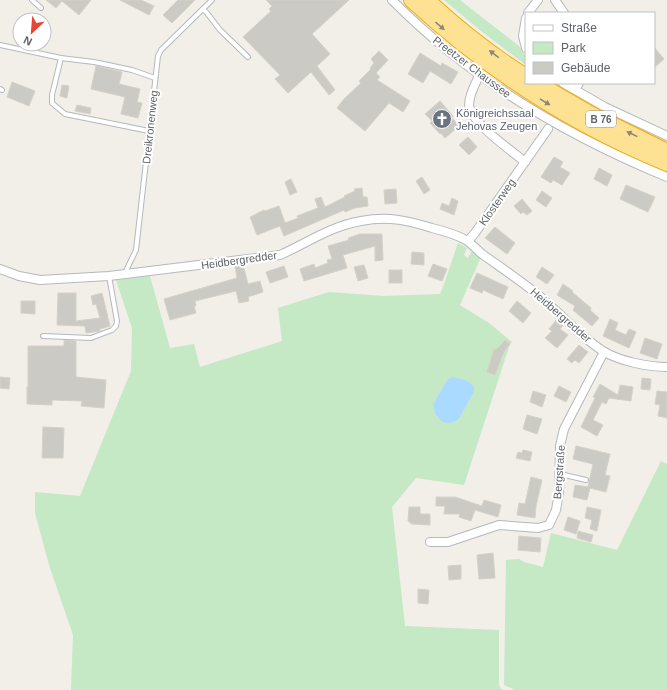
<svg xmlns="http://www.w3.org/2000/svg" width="667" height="690" viewBox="0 0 667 690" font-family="Arial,sans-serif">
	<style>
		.green { fill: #c5e8c5; fill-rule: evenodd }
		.water { fill: #aadaff }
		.building { fill: #cccac5; stroke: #d6d1c6 }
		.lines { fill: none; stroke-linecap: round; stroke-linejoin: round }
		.lane-casing { stroke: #b5b8bc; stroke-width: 6 }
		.street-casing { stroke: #b5b8bc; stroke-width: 10 }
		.highway-casing { stroke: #f9ab00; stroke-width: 16 }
		.lane { stroke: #fff; stroke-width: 4 }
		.street { stroke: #fff; stroke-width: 8 }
		.highway { stroke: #fde293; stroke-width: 14 }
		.oneway { fill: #8e8975 }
		.labels { text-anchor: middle; stroke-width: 4; stroke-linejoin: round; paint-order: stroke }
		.shield { fill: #fff; stroke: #8f9295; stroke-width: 1 }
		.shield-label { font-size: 10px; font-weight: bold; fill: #5f6368 }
		.street-label { font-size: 11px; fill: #5f6368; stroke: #fff }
		.worship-label { font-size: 11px; fill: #5b616d; stroke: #fff; text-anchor: start }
	</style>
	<rect width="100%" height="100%" fill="#f1efe8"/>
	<!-- green -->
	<g class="green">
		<path d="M444,0H460L519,46L526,57V65L481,31Z"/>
		<path d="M458,243L467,248L464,255L468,258L472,251L481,257L460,305L489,323L512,342L510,344L464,485L416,478L392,507L405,626L499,630V685L501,689L505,690H71L73,635L49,565L35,513V492L80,496L131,371L132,328L116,280L150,276L170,348L194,344L200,367L282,341L278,308L329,292L384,296L440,294L444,284ZM504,340L510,344L503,352L495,375L487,372L494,349L496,350ZM447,380L473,394L468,403L435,413L433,404Z"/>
		<path d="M661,461L667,464V690H515L504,685L506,560L519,559L524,562L543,567L551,533L617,550Z"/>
	</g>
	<!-- water -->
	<path class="water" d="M452,377L465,380L473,385L474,388L473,394L458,420L450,423L442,422L435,413L433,404L447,380Z"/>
	<!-- building -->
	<g class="building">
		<path d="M46,0H91L79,15L62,1L56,8Z"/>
		<path d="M120,0H141L154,6L149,15Z"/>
		<path d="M178,0H195L172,23L163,15Z"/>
		<path d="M266,0H349L312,34L330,54L317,66L335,90L329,95L311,72L288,93L275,79L280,75L243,37L271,11L269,9L272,6Z"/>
		<path d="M654,47L664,59L654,68Z"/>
		<path d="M379,51L388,60L376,73L380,77L377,80L410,101L403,112L389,103L365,131L337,108L344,99L361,83L359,81L371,69L370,68L374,63L371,59Z"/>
		<path d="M420,53L441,66L442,63L458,72L451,84L430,71L423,83L408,74Z"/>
		<path d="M96,66L122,72L119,84L140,89L137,102L142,103L138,118L121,114L125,97L91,89Z"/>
		<path d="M12,82L35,91L29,106L7,97Z"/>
		<path d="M62,85L69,86L67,98L60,96Z"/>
		<path d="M440,101L453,116L452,118L459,126L445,138L441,133L440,134L430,123L432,121L425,114Z"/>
		<path d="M77,105L91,108L90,114L75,111Z"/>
		<path d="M468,137L477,147L469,155L459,145Z"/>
		<path d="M554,157L563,162L560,167L570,173L562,185L553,180L551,183L541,177Z"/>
		<path d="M599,168L612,175L607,186L594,179Z"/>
		<path d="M422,177L430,190L424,194L416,181Z"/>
		<path d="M291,179L297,192L290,195L285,182Z"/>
		<path d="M626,185L655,197L648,212L620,199Z"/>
		<path d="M362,188L363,197H367L368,206L355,208L345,212L344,210L284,236L280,226L257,235L250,217L264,210L265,211L279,206L285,223L298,218L297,216L318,208L315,199L321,197L325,207L345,197L344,196L355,191L354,189Z"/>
		<path d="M396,189L397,203L385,204L384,190Z"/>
		<path d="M542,191L552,198L546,207L536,200Z"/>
		<path d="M452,198L458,201L454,215L440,209L442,203L449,206Z"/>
		<path d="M522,199L532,211L527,215L523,212L521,214L514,206Z"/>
		<path d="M495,227L515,243L507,254L485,238Z"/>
		<path d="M360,234H382L383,260L375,261V246L343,255L347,268L304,281L300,269L314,264L315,268L328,263L327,260L332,259L328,246L349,240L348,238Z"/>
		<path d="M412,252L424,253V265L411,264Z"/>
		<path d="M433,264L447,269L442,281L428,276Z"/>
		<path d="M243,265L248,284L260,281L263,292L248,297L249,301L239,303L236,291L195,301L196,306H194L196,313L170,320L164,299L237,278L235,266Z"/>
		<path d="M364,265L368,278L358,281L354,267Z"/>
		<path d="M284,266L288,277L270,283L266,272Z"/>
		<path d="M542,267L554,275L547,284L536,277Z"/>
		<rect x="389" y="270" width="13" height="13"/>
		<path d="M477,273L508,287L503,299L483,290L482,293L470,288Z"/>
		<path d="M563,284L573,291L572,292L591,308L590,310L599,318L592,326L573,310L575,306L557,295Z"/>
		<path d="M58,293H76V321L100,318L96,304L93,305L91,296L102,293L110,326L100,329V331L86,333L85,326L57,325Z"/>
		<path d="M21,301H35V314L21,313Z"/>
		<path d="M517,301L531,313L523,323L509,311Z"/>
		<path d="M557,319L563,325L560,329L568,335L557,348L545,338L552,331L549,329Z"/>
		<path d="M610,319L618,323L615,330L626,335L629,329L636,332L629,348L603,336Z"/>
		<path d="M645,338L662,344L657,359L640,353Z"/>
		<path d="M64,340L76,341V377L106,380L104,408L81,406L82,401L52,400V405L27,404V387H28V346H64Z"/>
		<path d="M505,340L510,344L504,351L495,375L487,372L494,349L496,350Z"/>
		<path d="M579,345L588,352L579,363L575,360L572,363L567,359Z"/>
		<path d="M0,377L10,378L9,389L0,388Z"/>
		<path d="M642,378L651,379L650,390L641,389Z"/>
		<path d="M600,384L618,395L620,385L633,387L631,401L609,398L606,404L602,402L593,420L603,425L597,436L581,427L595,398L593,397Z"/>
		<path d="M559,386L571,392L566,402L554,396Z"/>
		<path d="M533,391L546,395L542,407L530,402Z"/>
		<path d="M657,391L667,392V418L658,416L660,405L655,404Z"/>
		<path d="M527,415L542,419L537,434L523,429Z"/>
		<path d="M43,427L64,428L63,458H42Z"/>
		<path d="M576,446L610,454L605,475L610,476L606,492L590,488L587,500L573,497L575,485L588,487L593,464L573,459Z"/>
		<path d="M523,450L532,452L530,461L516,458L518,452L522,453Z"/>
		<path d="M531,477L542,480L536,506L535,518L517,515L519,503L525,504Z"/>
		<path d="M436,497H455L482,506L484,500L501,505L498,517L475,510L471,521L459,517L460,514H444L445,506H436Z"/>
		<path d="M409,507H420V514H430V525L412,524L408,521Z"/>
		<path d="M587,507L601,510L597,531L590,529L592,520L585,518Z"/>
		<path d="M568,517L580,521L576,534L564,530Z"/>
		<path d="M578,531L593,535L591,542L577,538Z"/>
		<path d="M519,536L541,538L540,552L518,550Z"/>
		<path d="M493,553L495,578L479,579L477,555Z"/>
		<path d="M461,565V579L449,580L448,566Z"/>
		<path d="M418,589L429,590L428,604L418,603Z"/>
	</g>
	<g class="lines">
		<defs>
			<g id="lane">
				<path d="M32,0L41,8"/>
				<path d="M203,9L207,13L220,30L248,57"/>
				<path d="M0,45L61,58L52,95V103L65,114L149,131"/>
				<path d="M61,58L94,62L132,70L155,78"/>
				<path d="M0,89L2,90"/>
				<path d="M125,273L136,250L158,56L161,50L212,0"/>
				<path d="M43,336L91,338L112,330L116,326L117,321L109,276"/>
				<path d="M560,474L586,480"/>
			</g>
			<g id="street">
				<path d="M392,0C470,79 565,135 667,177"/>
				<path d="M555,0L564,13"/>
				<path d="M528,13L538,0"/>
				<path d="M526,18L523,36L526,48"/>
				<path d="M479,76C475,84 469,95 469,105C471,123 511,150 525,162"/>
				<path d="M563,83L605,107L667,136"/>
				<path d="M578,85L579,83"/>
				<path d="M468,241L475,233L548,129"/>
				<path d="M0,269L19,276L40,280L109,276L280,255C307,243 331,226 361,221C388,216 406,220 432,228C444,231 455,234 466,240C472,244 477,250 482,254C503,269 524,283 543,299C563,316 580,336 603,351C619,361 648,367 667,367"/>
				<path d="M430,542H448L499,525L538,528L549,525L556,510L559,493L560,446L564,429L604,352"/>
			</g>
			<g id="highway">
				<path d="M411,0C487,70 571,125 667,164"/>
				<path d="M428,0C458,28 491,54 526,76"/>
				<path d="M538,83L590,113L667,151"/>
			</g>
		</defs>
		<!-- lane casing -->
		<use href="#lane" class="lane-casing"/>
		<!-- street casing -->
		<use href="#street" class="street-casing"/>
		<!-- highway casing -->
		<use href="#highway" class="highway-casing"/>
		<!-- lane -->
		<use href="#lane" class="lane"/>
		<!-- street -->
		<use href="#street" class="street"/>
		<!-- highway -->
		<use href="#highway" class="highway"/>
	</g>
	<!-- one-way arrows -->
	<defs><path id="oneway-solid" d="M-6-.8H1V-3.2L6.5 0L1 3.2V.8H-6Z"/></defs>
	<g class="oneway">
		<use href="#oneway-solid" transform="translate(440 26) rotate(41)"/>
		<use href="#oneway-solid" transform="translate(494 54) rotate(-143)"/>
		<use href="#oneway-solid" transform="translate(545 102) rotate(31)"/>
		<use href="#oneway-solid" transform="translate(632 134) rotate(-154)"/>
	</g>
	<!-- icons -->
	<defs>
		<symbol id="church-disc" viewBox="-11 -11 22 22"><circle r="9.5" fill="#6b7280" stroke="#fff"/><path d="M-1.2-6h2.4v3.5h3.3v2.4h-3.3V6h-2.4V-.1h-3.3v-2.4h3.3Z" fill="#fff"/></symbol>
	</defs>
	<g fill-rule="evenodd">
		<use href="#church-disc" x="431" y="108" width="22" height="22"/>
	</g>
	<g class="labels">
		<!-- shield labels -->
		<rect class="shield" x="586" y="111" width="30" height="16" rx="3"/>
		<g class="shield-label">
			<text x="601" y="123">B 76</text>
		</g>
		<!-- street labels -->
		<g class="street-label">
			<text transform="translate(472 67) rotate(37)" y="4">Preetzer Chaussee</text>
			<text transform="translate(150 127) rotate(-84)" y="4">Dreikronenweg</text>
			<text transform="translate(497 202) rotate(-55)" y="4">Klosterweg</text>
			<text transform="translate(239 260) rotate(-8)" y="4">Heidbergredder</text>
			<text transform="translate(561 315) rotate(41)" y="4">Heidbergredder</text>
			<text transform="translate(559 472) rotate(-86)" y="4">Bergstraße</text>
		</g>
		<!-- worship labels -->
		<g class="worship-label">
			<text x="456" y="117">Königreichssaal<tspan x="456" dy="13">Jehovas Zeugen</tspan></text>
		</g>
	</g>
	<!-- legend -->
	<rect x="525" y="12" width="130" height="72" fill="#ffffff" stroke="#bfc1c3"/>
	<rect x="533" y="25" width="20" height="6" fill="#ffffff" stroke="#bfc1c3"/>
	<text x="561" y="32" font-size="12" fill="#5f6368">Straße</text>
	<rect x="533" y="42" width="20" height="12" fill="#c5e8c5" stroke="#bfc1c3"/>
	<text x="561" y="52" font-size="12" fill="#5f6368">Park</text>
	<rect x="533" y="62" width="20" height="12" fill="#cccac5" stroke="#bfc1c3"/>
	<text x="561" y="72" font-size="12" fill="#5f6368">Gebäude</text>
	<!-- north arrow -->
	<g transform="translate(32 32) rotate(206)"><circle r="19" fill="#ffffff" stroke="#bfc1c3"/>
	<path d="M0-3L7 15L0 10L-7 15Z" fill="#ea4335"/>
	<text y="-6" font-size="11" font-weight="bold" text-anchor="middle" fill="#5f6368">N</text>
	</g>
</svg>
